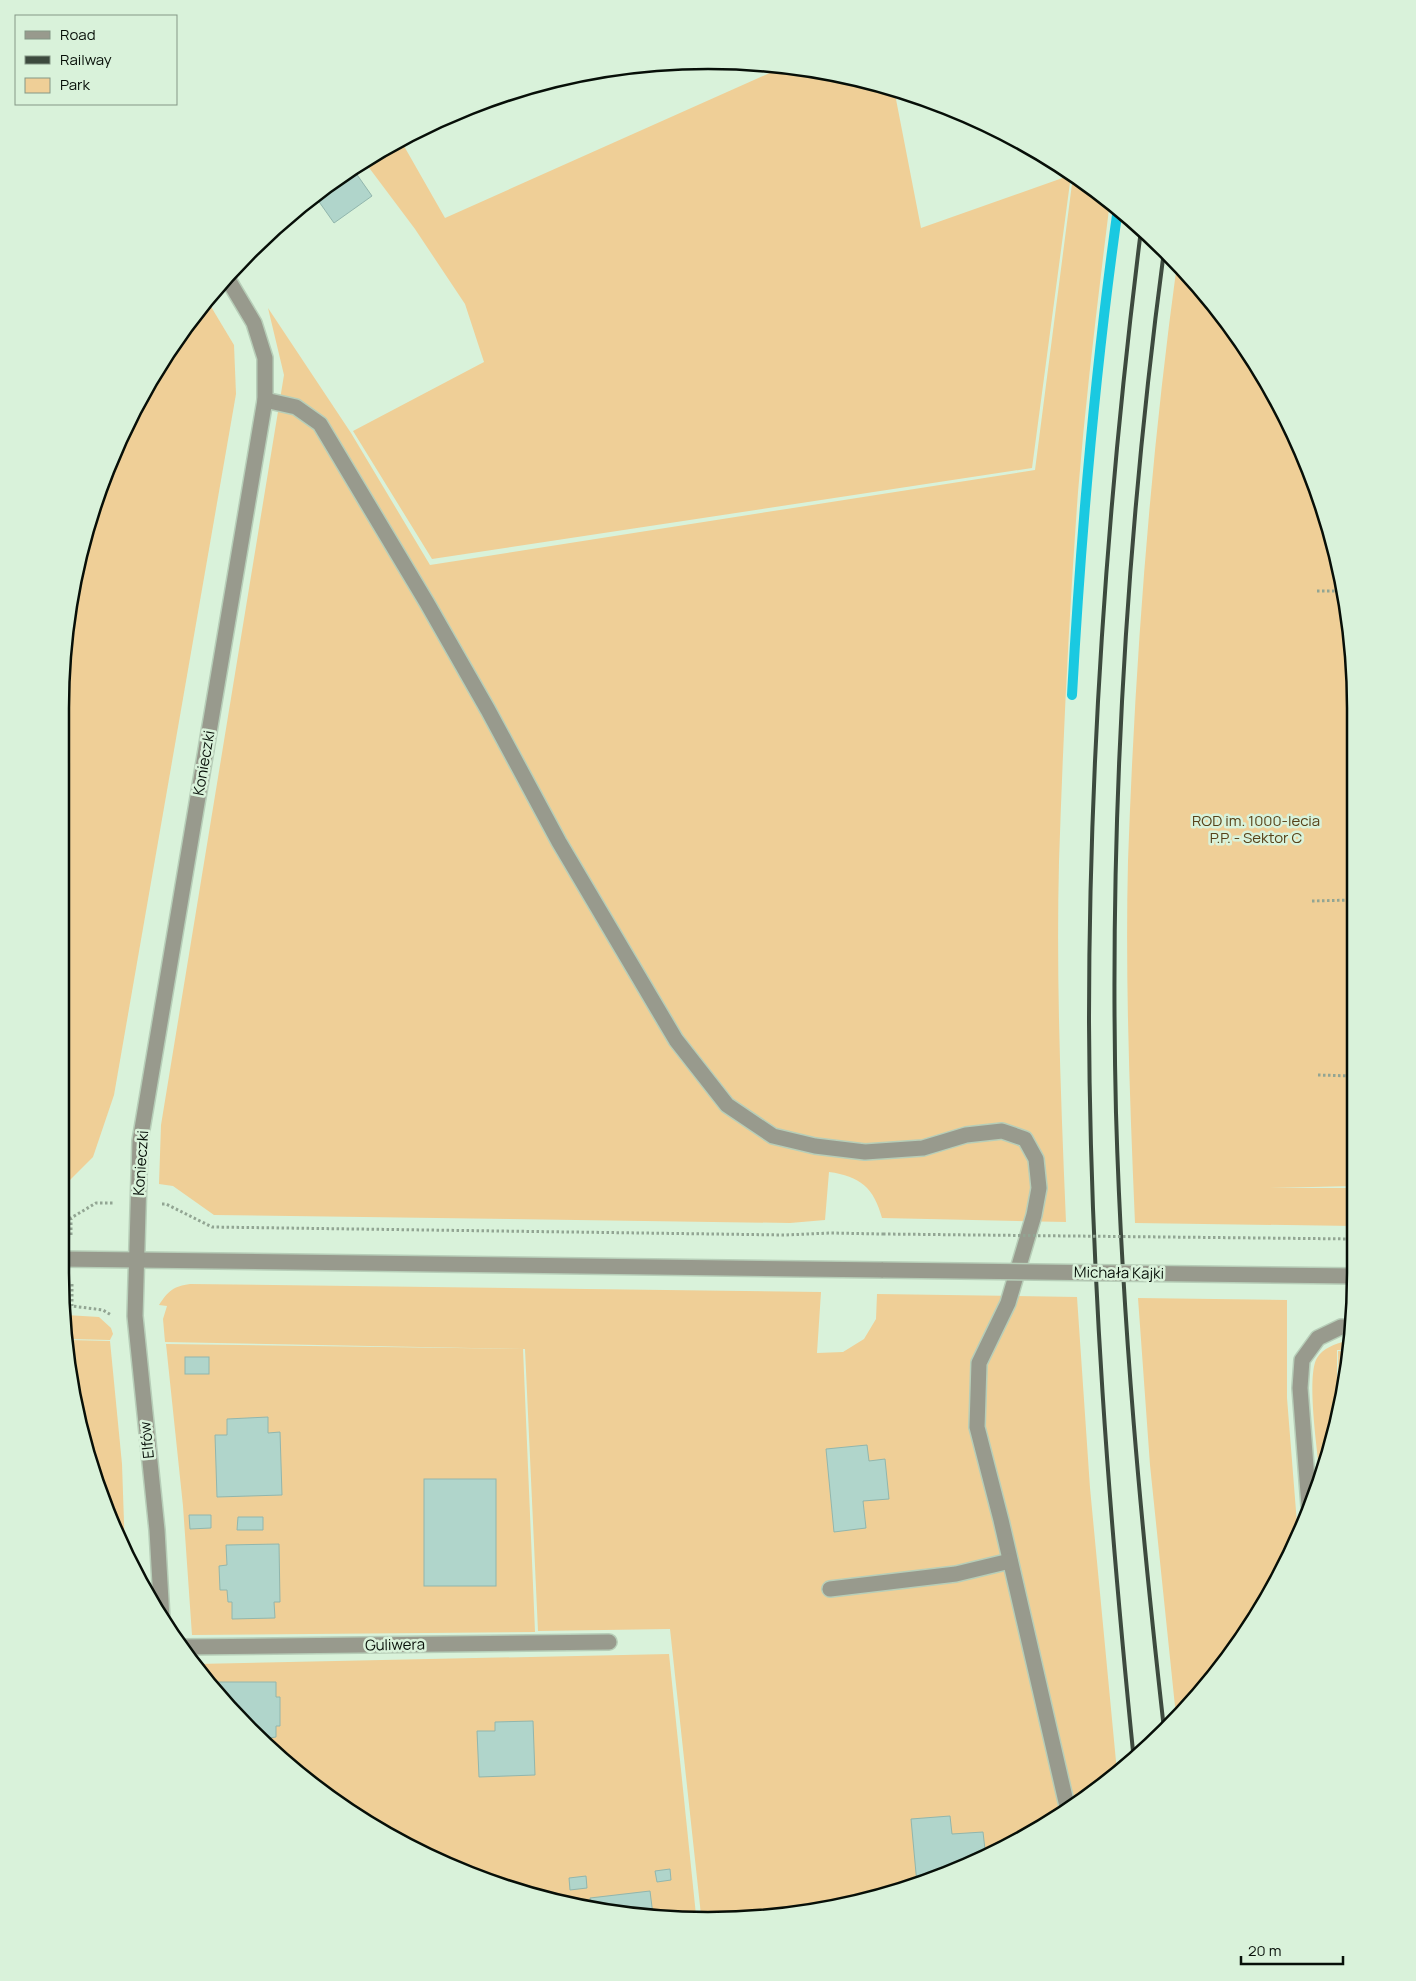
<svg xmlns="http://www.w3.org/2000/svg" width="1416" height="1981" viewBox="0 0 1416 1981" font-family="Manrope,sans-serif">
	<style>
		.green { fill: #efcf97 }
		.lines { fill: none; stroke-linecap: round; stroke-linejoin: round }
		.stream { stroke: #1ac9e1; stroke-width: 10 }
		.building { fill: #b0d5cb; stroke: #91b6ad }
		.minor-casing { stroke: #b7ceb8; stroke-width: 18 }
		.path { stroke: #92a593; stroke-width: 3; stroke-dasharray: 2.5 2.5; stroke-linecap: butt }
		.minor { stroke: #989a8d; stroke-width: 15 }
		.rail { stroke: #3d4a3e; stroke-width: 4 }
		.minor-bridge-casing { stroke: #b7ceb8; stroke-width: 18; stroke-linecap: butt }
		.path-bridge { stroke: #92a593; stroke-width: 3; stroke-dasharray: 2.5 2.5; stroke-linecap: butt }
		.minor-bridge { stroke: #989a8d; stroke-width: 15 }
		.labels { text-anchor: middle; stroke-width: 5; stroke-linejoin: round; paint-order: stroke }
		.street-label { font-size: 15px; fill: #070f08; stroke: #d9f2da }
		.park-label { font-size: 15px; fill: #564118; stroke: #d9f2da }
		.rim { fill: none; stroke: #070f08; stroke-width: 2.5 }
	</style>
	<rect width="100%" height="100%" fill="#d9f2da"/>
	<!-- green -->
	<g class="green">
		<path d="M783,67L876,82L894,89L921,228L1071,175L1032,468L432,559L353,431L484,362L465,304L415,229L364,161L384,147L400,139L445,218Z"/>
		<path d="M1073,176L1103,194L1110,201C1098,298 1086,395 1078,492C1069,615 1063,739 1059,862C1056,982 1061,1102 1066,1222L882,1218C874,1188 860,1176 829,1172L825,1220L790,1223L214,1215L173,1186L159,1184L161,1125L284,375L268,308L351,433L430,565L1035,470Z"/>
		<path d="M1177,264L1195,281L1289,422L1322,500L1350,623L1354,1186L1267,1188H1354V1226L1135,1223C1130,1103 1125,982 1128,861C1135,662 1150,461 1177,264Z"/>
		<path d="M207,300L234,345L236,394L114,1095L93,1157L60,1190V708L73,581L109,460L147,384Z"/>
		<path d="M190,1284L821,1292L817,1353L843,1352L864,1339L876,1319L877,1294L1077,1297L1090,1488L1117,1772L994,1854L876,1899L793,1915H701L670,1629L538,1631L525,1349L165,1342L163,1319L167,1306L159,1305C168,1291 174,1286 190,1284Z"/>
		<path d="M1138,1298L1287,1300V1398L1298,1536L1289,1560L1222,1668L1176,1716L1150,1465Z"/>
		<path d="M66,1315L99,1317L111,1328L113,1334L110,1340L69,1339Z"/>
		<path d="M69,1340L110,1341L122,1464L125,1551L109,1521L82,1441Z"/>
		<path d="M1346,1341H1350L1349,1350H1337V1420L1334,1441L1320,1477C1318,1454 1306,1376 1317,1358C1323,1348 1335,1344 1346,1341Z"/>
		<path d="M166,1344L523,1349L535,1632L192,1635L183,1506Z"/>
		<path d="M1338,1351L1349,1352L1339,1411Z"/>
		<path d="M669,1654L696,1915H623L500,1887L422,1854L281,1760L196,1664Z"/>
	</g>
	<g class="lines">
		<!-- stream -->
		<path class="stream" d="M1072,695C1081,532 1095,370 1118,208"/>
	</g>
	<!-- building -->
	<g class="building">
		<path d="M353,169L372,196L334,223L315,196Z"/>
		<rect x="185" y="1357" width="24" height="17"/>
		<path d="M268,1417V1433L280,1432L282,1495L217,1497L215,1435H227V1419Z"/>
		<path d="M867,1445L869,1461L885,1459L889,1499L863,1501L866,1528L834,1532L826,1449Z"/>
		<rect x="424" y="1479" width="72" height="107"/>
		<path d="M189,1515H211V1528L190,1529Z"/>
		<path d="M238,1517H263V1530H237Z"/>
		<path d="M279,1544L280,1602H274L275,1618L232,1619V1602H228L227,1590H220L219,1566L227,1565L226,1545Z"/>
		<path d="M218,1682H276V1697H280V1726H276V1737L269,1738L270,1747L218,1689Z"/>
		<path d="M533,1721L535,1775L479,1777L477,1731H495V1722Z"/>
		<path d="M950,1816L952,1834L983,1832L986,1858L917,1884L911,1819Z"/>
		<path d="M670,1869L671,1880L657,1882L655,1871Z"/>
		<path d="M586,1876L587,1888L570,1890L569,1878Z"/>
		<path d="M650,1891L653,1915H623L591,1908L590,1898Z"/>
	</g>
	<g class="lines">
		<defs>
			<g id="minor">
				<path d="M265,400L296,407L320,424L427,603L488,710L559,842L676,1040L727,1105L773,1136L815,1146L865,1152L923,1148L966,1135L1002,1131L1025,1139L1036,1159L1039,1188L1034,1215L1008,1303L979,1363L977,1427L1001,1520L1067,1806"/>
				<path d="M60,1259L883,1270"/>
				<path d="M1309,1506L1300,1388L1302,1360L1318,1338L1341,1327H1353"/>
				<path d="M830,1589L956,1574L1010,1561"/>
				<path d="M162,1619L157,1530L135,1316L140,1141L265,400V358L254,323L226,276"/>
				<path d="M182,1647L609,1642"/>
			</g>
		</defs>
		<!-- minor casing -->
		<use href="#minor" class="minor-casing"/>
		<!-- path -->
		<g class="path">
			<path d="M1317,591H1343"/>
			<path d="M1312,901L1352,900"/>
			<path d="M1318,1075L1353,1076"/>
			<path d="M162,1204H166L212,1227L785,1235L830,1233L883,1234"/>
			<path d="M60,1221H66L96,1203H114"/>
			<path d="M71,1235V1219"/>
			<path d="M72,1284V1306"/>
			<path d="M64,1305L103,1310L111,1315"/>
		</g>
		<!-- minor -->
		<use href="#minor" class="minor"/>
		<!-- rail -->
		<g class="rail">
			<path d="M1164,251C1126,537 1109,825 1116,1113C1122,1320 1141,1525 1164,1729"/>
			<path d="M1134,1761C1109,1515 1090,1269 1089,1022C1089,757 1108,493 1141,230"/>
		</g>
		<defs>
			<path id="minor-bridge" d="M883,1270L1354,1276"/>
		</defs>
		<!-- minor-bridge casing -->
		<use href="#minor-bridge" class="minor-bridge-casing"/>
		<!-- path-bridge -->
		<path class="path-bridge" d="M883,1234L1354,1239"/>
		<!-- minor-bridge -->
		<use href="#minor-bridge" class="minor-bridge"/>
	</g>
	<g class="labels">
		<!-- street labels -->
		<g class="street-label">
			<text transform="translate(204 763) rotate(-80)" y="5">Konieczki</text>
			<text transform="translate(141 1163) rotate(-86)" y="5">Konieczki</text>
			<text transform="translate(1119 1273) rotate(1)" y="5">Michała Kajki</text>
			<text transform="translate(147 1440) rotate(-96)" y="5">Elfów</text>
			<text transform="translate(395 1645) rotate(-1)" y="5">Guliwera</text>
		</g>
		<!-- park labels -->
		<g class="park-label">
			<text x="1256" y="826">ROD im. 1000-lecia<tspan x="1256" dy="17">P.P. - Sektor C</tspan></text>
		</g>
	</g>
	<!-- crop -->
	<path d="M0 0H1416V1981H0ZM708 69H708A639 639 0 0 1 1347 708V1273A639 639 0 0 1 708 1912H708A639 639 0 0 1 69 1273V708A639 639 0 0 1 708 69Z" fill="#d9f2da" fill-rule="evenodd"/>
	<path class="rim" d="M708 69H708A639 639 0 0 1 1347 708V1273A639 639 0 0 1 708 1912H708A639 639 0 0 1 69 1273V708A639 639 0 0 1 708 69Z"/>
	<!-- legend -->
	<rect x="15" y="15" width="162" height="90" fill="#d9f2da" stroke="#859786"/>
	<rect x="25" y="31" width="25" height="8" fill="#989a8d" stroke="#859786"/>
	<text x="60" y="40" font-size="15" fill="#070f08">Road</text>
	<rect x="25" y="56" width="25" height="8" fill="#3d4a3e" stroke="#859786"/>
	<text x="60" y="65" font-size="15" fill="#070f08">Railway</text>
	<rect x="25" y="78" width="25" height="15" fill="#efcf97" stroke="#859786"/>
	<text x="60" y="90" font-size="15" fill="#070f08">Park</text>
	<!-- scale -->
	<path d="M1241 1956v8h102v-8" fill="none" stroke="#070f08" stroke-width="2.5"/>
	<text x="1248" y="1956" font-size="15" fill="#070f08" stroke="#d9f2da" stroke-width="4" paint-order="stroke">20 m</text>
</svg>
